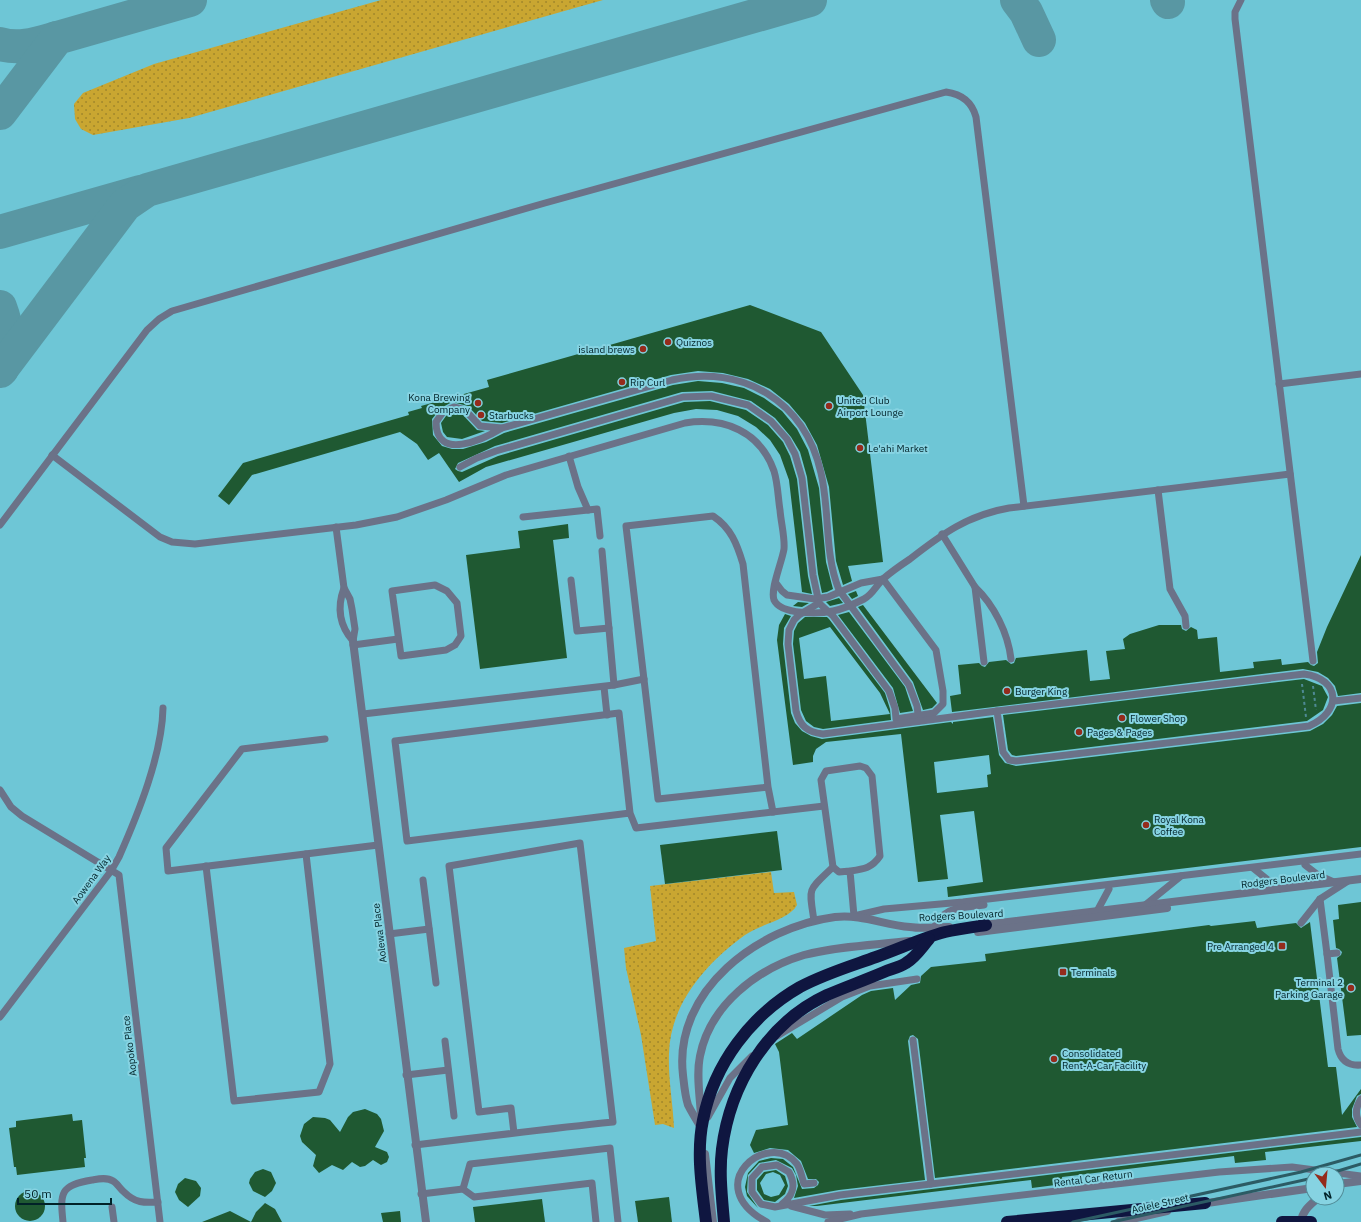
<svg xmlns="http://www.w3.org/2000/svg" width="1361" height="1222" viewBox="0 0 1361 1222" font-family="'IBM Plex Sans',sans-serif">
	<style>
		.built { fill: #6ec6d6; fill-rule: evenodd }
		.green { fill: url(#green-dots) }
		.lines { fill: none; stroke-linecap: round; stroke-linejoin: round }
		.taxiway { stroke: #5997a3; stroke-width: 34 }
		.building { fill: #1f5932; fill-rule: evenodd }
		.path { stroke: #4f8a95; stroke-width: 2; stroke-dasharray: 3 3; stroke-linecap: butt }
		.service { stroke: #6b7288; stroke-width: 7 }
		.minor { stroke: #6b7288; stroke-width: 8 }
		.motorway { stroke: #0f1640; stroke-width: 12 }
		.rail { stroke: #2c5b64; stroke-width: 3 }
		.poi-dot { fill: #952b1c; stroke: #86d3e2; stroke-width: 1.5 }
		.labels { text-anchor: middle; stroke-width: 4; stroke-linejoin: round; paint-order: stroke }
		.poi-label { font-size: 10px; fill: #012228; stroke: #86d3e2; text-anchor: start }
		.street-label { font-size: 10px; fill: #012228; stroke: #86d3e2 }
	</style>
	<defs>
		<pattern id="green-dots" width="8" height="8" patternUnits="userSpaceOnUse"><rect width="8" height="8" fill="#c9a631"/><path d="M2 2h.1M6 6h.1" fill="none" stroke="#a1872a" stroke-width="1.8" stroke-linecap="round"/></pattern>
	</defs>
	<rect width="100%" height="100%" fill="#86d3e2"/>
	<!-- built -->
	<path class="built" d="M0,0H1361V1222H0ZM1313,1174H1337V1198H1313Z"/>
	<!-- green -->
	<g class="green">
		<path d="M381,0H603L189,118L93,135L81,129L75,119L74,104L83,93L154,64Z"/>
		<path d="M771,872L774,893L794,892L797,905C789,920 760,924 745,935C706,963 670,1004 669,1054C668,1079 673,1103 674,1128L663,1124L655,1125L641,1035L626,968L624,948L656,941L650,886Z"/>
	</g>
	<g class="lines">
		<!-- taxiway -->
		<g class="taxiway">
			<path d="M1017,0L1026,12L1039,40"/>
			<path d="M1167,0L1168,2"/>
			<path d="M0,44C20,50 39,43 57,38"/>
			<path d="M0,113L57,38L190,0"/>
			<path d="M0,232L140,192"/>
			<path d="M0,307C8,328 10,347 2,369"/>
			<path d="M0,371L125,205L147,190L810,0"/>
		</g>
	</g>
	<!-- building -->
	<g class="building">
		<path d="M750,305L821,332L863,395L883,562L848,566L852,581L843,585L836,561L829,487L817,445L805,423L789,404L770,389L748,379L723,373L698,371L671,375L502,423L482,421L468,406L452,402L441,408L432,419L433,435L442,446L452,449H463L486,442L504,433L673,385L698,381L722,383L744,388L764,398L782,411L797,429L808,450L819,488L826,562L833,589L827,592L822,593L818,574L807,477L800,452L791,437L775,418L751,401L712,391L682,392L495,446L458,463L455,469L458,471L462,472L498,456L684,402L710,401L746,410L768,425L783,442L790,456L797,479L808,576L812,594L802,592L789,480L780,455L770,440L756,427L738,416L717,410L696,409L674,413L486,467L459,482L439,453L428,460L417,444L400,432L252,475L229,505L218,496L243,463L409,415L408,412L422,408L421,406L489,387L487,380Z"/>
		<path d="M454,412L462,414L477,430L485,431L462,439L447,437L443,432L441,423L446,416Z"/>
		<path d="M568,524L569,538L553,540L567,658L480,669L466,555L520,548L518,531Z"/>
		<path d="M1361,555V693L1338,696L1335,686L1328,678L1318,672L1303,669L952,712L950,696L961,694L958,665L979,663L982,666L985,667L989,662L1006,660L1011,664L1014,663L1016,658L1087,650L1090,681L1110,679L1106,651L1125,649L1123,639L1130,634L1159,625H1181L1182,629L1186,631L1191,627L1197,630L1198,639L1217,637L1220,672L1254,668L1253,662L1281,659L1282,665L1308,662L1311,665L1314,666L1318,663L1317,652L1327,627Z"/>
		<path d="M856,591L858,596L852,599L848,594Z"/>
		<path d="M839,598L843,603L830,606L826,602Z"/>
		<path d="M798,602L809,603L802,607L793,606Z"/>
		<path d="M863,605L937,703L932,708L923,710L913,682L858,607Z"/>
		<path d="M849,612L905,687L913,711L900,713L893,688L838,615Z"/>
		<path d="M785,614L791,616L784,628L783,644L791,713L795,723L802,731L811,736L822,739L951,722L953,724V722L993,717L999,755L1005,763L1016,766L1310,731L1323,724L1332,715L1337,706L1361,703V847L948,897L947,887L983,882L974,811L940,815L948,879L918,882L901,734L826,742L816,749L813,756V762L793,765L777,640L779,625ZM989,755L991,774L987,775L988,787L937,793L934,762Z"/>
		<path d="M805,617H827L829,619L885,693L890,709L891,720L823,729L814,727L806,721L801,710L793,644L794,631L798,623ZM830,627L880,693L890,714L831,721L826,676L804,679L799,638Z"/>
		<path d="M1304,679L1322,686L1328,697L1323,710L1307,721L1016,756L1012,755L1008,750L1003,715Z"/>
		<path d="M777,831L782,870L665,884L660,845Z"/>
		<path d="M1361,902V1035L1347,1036L1337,958L1341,955L1342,952L1339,949L1336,948L1333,920L1339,919L1338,905Z"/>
		<path d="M1255,921L1257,928L1296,923L1301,928L1310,922L1328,1067H1336L1342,1115L1361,1089V1094L1357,1096L1352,1109V1117L1357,1127L935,1178L918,1039L913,1035L910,1036L908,1041L925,1180L839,1190L794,1198L798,1186L796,1175L792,1168L776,1160L759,1163L748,1175L747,1192L758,1208L747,1196L745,1187L748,1173L759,1161L771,1158L783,1159L793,1167L802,1189L814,1188L818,1185L819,1182L816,1179H808L801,1161L788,1150L770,1148L754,1153L750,1145L756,1130L788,1125L779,1052L775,1044L792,1033L797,1039L862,995L871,991L893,988L895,1000L911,985L920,983L921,976L931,967L986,961L985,954L1209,925L1211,926Z"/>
		<path d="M365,1109L377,1114L381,1119L384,1131L375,1147L387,1152L389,1157L387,1162L381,1165L373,1160L365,1166L360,1167L352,1162L343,1170L332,1165L319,1173L313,1166L316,1155L302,1142L300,1136L304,1124L313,1117L325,1118L330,1120L340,1132L348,1117L353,1112Z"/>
		<path d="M72,1114L73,1121L82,1120L86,1158H84L85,1167L17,1175L16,1167H14L9,1128L16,1127V1121Z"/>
		<path d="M1361,1137V1141L1265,1152L1266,1160L1235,1163L1234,1156L1062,1177L1063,1184L1032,1188L1031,1180L817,1206H809L841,1200Z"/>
		<path d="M263,1169L271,1172L276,1183L272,1191L265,1197L253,1191L249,1183L250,1179L255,1172Z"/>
		<path d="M776,1170L785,1176L788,1186L785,1194L775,1202L764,1200L757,1190V1180L764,1172ZM773,1172L780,1175L785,1185L779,1195L771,1197L764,1194L760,1183L766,1174Z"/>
		<path d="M185,1178L196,1181L201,1188L200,1196L188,1207L179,1200L175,1192L178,1184Z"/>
		<circle cx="30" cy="1206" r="15"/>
		<path d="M669,1197L672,1222H638L635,1201Z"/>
		<path d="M542,1199L545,1222H475L473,1207Z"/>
		<path d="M265,1203L275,1209L282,1222H202L230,1211L251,1222L256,1212Z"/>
		<path d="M400,1211L401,1222H383L381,1213Z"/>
	</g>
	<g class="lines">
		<!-- path -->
		<g class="path">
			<path d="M1302,684L1306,717"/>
			<path d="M1313,686L1316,710"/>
		</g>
		<!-- service -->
		<g class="service">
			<path d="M1241,0L1235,12V19L1313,661"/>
			<path d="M1279,384L1361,374"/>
			<path d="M454,407L465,410L480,426L502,428C484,439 436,462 436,422L443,412Z"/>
			<path d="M502,428L672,380C743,364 805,401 821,473C830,511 824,553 839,590L909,685L917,706L919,721"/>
			<path d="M52,455L160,537L172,542L195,544L356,525L397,517L446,500L506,475L685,423C724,417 760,431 774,471C778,484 778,498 780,510C781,523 785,537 784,549C782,562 770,589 774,600C781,615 819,614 833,611C844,609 854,604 864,599C872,595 876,586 883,579C891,572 901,565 910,559C942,534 968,515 1009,508L1290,474"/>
			<path d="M569,456L578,487L588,510L597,509L600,536"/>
			<path d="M460,467L477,458L496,451L683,397L711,396L748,405L771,421L787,439L795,454L802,478L813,575L819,603L833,616L889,691L895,708L896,719L934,713L943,704V691L936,650L883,579"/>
			<path d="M1158,490L1170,589L1185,616L1186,626"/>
			<path d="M523,517L588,510"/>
			<path d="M0,525L147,330L159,319L172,311L545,203L946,92C961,94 972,102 976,117L1024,506"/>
			<path d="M336,527L344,588L350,599L352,609L355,629L353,641"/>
			<path d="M942,534L975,587L984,662"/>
			<path d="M571,580L577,631L609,628"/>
			<path d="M776,583L782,591L787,595L815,599L828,597L861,583L883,579"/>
			<path d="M435,585L447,591L457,603L461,636L455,645L446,650L401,656L392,591Z"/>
			<path d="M975,587C994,605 1008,633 1011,659"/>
			<path d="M344,588C337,607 339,625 353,641"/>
			<path d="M819,603L799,615L794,620L789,630L788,644L796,711C800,726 807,732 823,734L997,711"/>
			<path d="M353,645L398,639"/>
			<path d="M1304,674C1341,679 1342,712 1309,726L1016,761L1009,760L1003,752L997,711Z"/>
			<path d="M614,685L644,679"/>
			<path d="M604,687L607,715"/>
			<path d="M1334,701L1361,698"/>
			<path d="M363,714L614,685L602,551"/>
			<path d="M325,739L242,749L166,848L168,871L378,845"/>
			<path d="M768,787L658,799L626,526L713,516C731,528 737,544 743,564L768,787L773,812"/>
			<path d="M0,790L11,807L22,816L119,875L160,1222"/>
			<path d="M630,813L407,841L395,741L619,713L630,813L636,828L824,806"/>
			<path d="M1305,865L1318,875L1336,883"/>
			<path d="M206,866L234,1101L319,1092L330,1064L306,854"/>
			<path d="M1253,868L1279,889"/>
			<path d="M850,871L839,872L833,867L821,780L826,771L860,766L866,768L872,776L880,856C872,868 864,869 850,871L854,916L884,909L963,902L1361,854"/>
			<path d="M423,880L436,983"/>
			<path d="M1320,899L1327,954"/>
			<path d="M1144,906L1181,876"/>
			<path d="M1095,915L1109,889"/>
			<path d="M814,921C809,886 807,892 833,867"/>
			<path d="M1301,923L1320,899L1348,881"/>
			<path d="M932,932C943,906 958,908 984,905"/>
			<path d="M389,934L429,929"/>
			<path d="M1337,953L1327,954L1338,1049C1341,1061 1349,1066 1361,1065"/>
			<path d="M0,1017L111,871L119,857C138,814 162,755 163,708"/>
			<path d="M777,1036L842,997L870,986L917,979"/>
			<path d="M913,1040L931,1184"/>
			<path d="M445,1041L454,1116"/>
			<path d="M406,1075L448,1070"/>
			<path d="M1361,1099C1355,1108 1355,1117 1361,1125"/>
			<path d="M708,1117L730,1078L752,1056"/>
			<path d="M415,1145C481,1137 547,1129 613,1122L580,843L449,866L479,1112L511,1108L514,1133"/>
			<path d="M463,1189L470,1164L610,1148L618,1222"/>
			<path d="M421,1194L463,1189L474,1197L592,1183L596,1222"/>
			<path d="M782,1204C794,1195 796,1185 789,1172L777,1165L762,1167L752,1178V1192L761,1204L775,1207L840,1195L1361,1132"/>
			<path d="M791,1206L825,1215L850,1214"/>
			<path d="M112,1207L114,1222"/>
			<path d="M63,1222C60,1193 60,1185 92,1180C98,1179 107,1177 113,1181C117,1183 120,1189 124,1192C135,1203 144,1203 158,1202"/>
			<path d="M767,1222C698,1185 769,1128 797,1164C801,1170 802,1178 804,1184L814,1183"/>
			<path d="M828,1222L861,1214L1219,1172L1292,1167L1361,1176"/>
		</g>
		<!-- minor -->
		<g class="minor">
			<path d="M353,641L426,1222"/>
			<path d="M983,925L1361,879"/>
			<path d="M978,932L1167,908"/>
			<path d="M701,1116C700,1096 696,1075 700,1056C710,1005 757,969 804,955C838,946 875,945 909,941"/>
			<path d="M702,1129C697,1121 692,1113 688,1105C685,1096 684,1084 683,1075C673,990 759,927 835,917C862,914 884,925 910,927C922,929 936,927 949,927"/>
			<path d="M705,1154L713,1222"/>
			<path d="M1337,1184L1361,1181"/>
			<path d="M1200,1204L1313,1188"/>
			<path d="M1119,1222L1167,1211"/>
			<path d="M1301,1222C1302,1211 1310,1205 1318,1198"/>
		</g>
		<!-- motorway -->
		<g class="motorway">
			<path d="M706,1222C702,1188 696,1153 703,1120C714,1064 751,1015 800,987C824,974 851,966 876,957C899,949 922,938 945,932C958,929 973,927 986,925"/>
			<path d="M724,1222C722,1198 719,1173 722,1149C730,1085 767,1023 827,995C846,987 865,980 884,972C891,969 900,967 906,963C916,957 922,947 929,939"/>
			<path d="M1007,1222L1205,1203"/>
			<path d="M1282,1222H1311"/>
		</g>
		<!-- rail -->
		<g class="rail">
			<path d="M1328,1174L1361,1164"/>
			<path d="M1073,1222L1301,1172L1361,1155"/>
			<path d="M1112,1222L1313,1178"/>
		</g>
	</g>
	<!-- markers -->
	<g class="poi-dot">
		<circle cx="668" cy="342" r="4"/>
		<circle cx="643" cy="349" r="4"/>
		<circle cx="622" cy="382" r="4"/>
		<circle cx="478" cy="403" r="4"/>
		<circle cx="829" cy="406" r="4"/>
		<circle cx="481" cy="415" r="4"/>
		<circle cx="860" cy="448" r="4"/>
		<circle cx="1007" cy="691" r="4"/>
		<circle cx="1122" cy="718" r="4"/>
		<circle cx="1079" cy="732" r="4"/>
		<circle cx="1146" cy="825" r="4"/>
		<rect x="1278" y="942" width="8" height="8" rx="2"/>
		<rect x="1059" y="968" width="8" height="8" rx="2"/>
		<circle cx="1351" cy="988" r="4"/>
		<circle cx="1054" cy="1059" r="4"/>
	</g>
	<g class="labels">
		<!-- poi labels -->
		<g class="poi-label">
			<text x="676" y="346">Quiznos</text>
			<text x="635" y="353" text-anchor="end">island brews</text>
			<text x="630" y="386">Rip Curl</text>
			<text x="470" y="401" text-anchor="end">Kona Brewing<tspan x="470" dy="12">Company</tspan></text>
			<text x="837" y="404">United Club<tspan x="837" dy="12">Airport Lounge</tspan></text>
			<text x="489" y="419">Starbucks</text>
			<text x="868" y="452">Le'ahi Market</text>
			<text x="1015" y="695">Burger King</text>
			<text x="1130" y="722">Flower Shop</text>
			<text x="1087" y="736">Pages &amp; Pages</text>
			<text x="1154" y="823">Royal Kona<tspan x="1154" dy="12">Coffee</tspan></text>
			<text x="1274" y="950" text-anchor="end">Pre Arranged 4</text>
			<text x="1071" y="976">Terminals</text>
			<text x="1343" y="986" text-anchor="end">Terminal 2<tspan x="1343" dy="12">Parking Garage</tspan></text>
			<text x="1062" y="1057">Consolidated<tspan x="1062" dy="12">Rent-A-Car Facility</tspan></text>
		</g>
		<!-- street labels -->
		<g class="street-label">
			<text transform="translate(91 879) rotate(-54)" y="4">Aowena Way</text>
			<text transform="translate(1283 879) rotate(-7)" y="4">Rodgers Boulevard</text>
			<text transform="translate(961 915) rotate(-3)" y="4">Rodgers Boulevard</text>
			<text transform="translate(379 933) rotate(-97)" y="4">Aolewa Place</text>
			<text transform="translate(129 1046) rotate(-97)" y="4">Aopoko Place</text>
			<text transform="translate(1093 1178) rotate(-7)" y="4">Rental Car Return</text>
			<text transform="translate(1160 1203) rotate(-13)" y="4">Aolele Street</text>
		</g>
	</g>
	<!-- north arrow -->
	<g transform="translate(1325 1186) rotate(164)"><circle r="19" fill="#86d3e2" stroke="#518c98"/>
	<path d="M0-3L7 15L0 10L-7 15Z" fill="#952b1c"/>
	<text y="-6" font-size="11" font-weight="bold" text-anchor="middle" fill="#012228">N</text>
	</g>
	<!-- scale -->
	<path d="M18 1198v6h93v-6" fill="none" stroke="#012228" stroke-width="2"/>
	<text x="24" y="1198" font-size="12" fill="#012228" stroke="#86d3e2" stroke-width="3" paint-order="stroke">50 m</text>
</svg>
